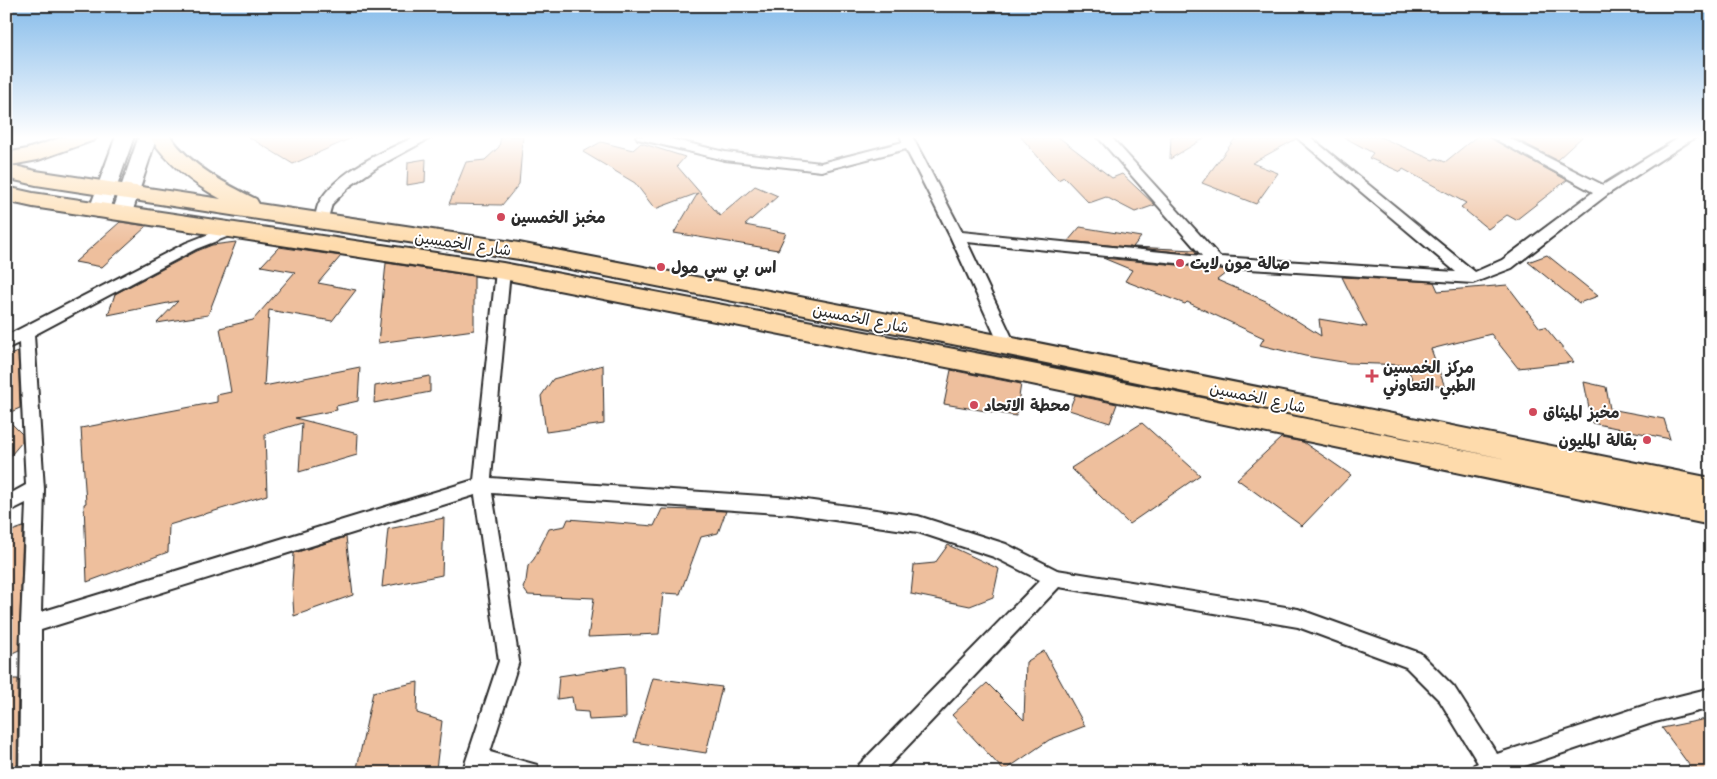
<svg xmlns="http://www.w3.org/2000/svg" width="1717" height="779" viewBox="0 0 1717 779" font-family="'Comic Neue','Playpen Sans Arabic',sans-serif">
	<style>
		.building { fill: #eebf9d; stroke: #2b2b2b }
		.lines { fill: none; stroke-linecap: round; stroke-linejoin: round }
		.street-casing { stroke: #2b2b2b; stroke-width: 4 }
		.secondary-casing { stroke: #2b2b2b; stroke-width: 4 }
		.primary-casing { stroke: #2b2b2b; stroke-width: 4 }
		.street { fill: #fff; fill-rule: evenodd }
		.secondary { fill: #fff; fill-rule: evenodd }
		.primary { fill: #fedbac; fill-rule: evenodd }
		.poi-dot { fill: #d1495b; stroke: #fff; stroke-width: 2 }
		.labels { text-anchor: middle; stroke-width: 4; stroke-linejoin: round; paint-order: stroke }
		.poi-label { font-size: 16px; font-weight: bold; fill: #2b2b2b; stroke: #fff; text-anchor: start }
		.street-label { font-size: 16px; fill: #2b2b2b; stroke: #fff }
	</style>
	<rect width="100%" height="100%" fill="#fff"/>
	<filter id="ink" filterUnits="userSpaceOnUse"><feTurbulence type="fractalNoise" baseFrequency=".02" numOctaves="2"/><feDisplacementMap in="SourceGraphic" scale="10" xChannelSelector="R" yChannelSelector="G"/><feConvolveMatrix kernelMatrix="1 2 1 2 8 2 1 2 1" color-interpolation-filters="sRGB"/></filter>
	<g filter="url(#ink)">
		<!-- building -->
		<g class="building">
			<path d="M247,136H356L293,164Z"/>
			<path d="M501,136H523L519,184L502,205L449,204L466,162L485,160L499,147Z"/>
			<path d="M1020,136H1057L1112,178L1122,174L1155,205L1135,212L1106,197L1089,203L1064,177L1058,180Z"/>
			<path d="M1171,136H1208L1170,159Z"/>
			<path d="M1237,136H1293L1296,139L1252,163L1278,173L1256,204L1202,183Z"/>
			<path d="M1342,136H1378L1433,160L1436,158L1445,162L1477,136H1487L1567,180L1516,220L1507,215L1488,229L1461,207L1466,203L1403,169L1401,172L1369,158L1373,153Z"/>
			<path d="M1510,136H1583L1557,160Z"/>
			<path d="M601,142L633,150L641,143L685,157L677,166L720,216L755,186L778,196L745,225L786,233L778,250L674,233L698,193L655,209L635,183L583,152Z"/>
			<path d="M426,159L425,182L407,185L408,162Z"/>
			<path d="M120,222L147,226L102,267L75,262Z"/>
			<path d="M1080,227L1141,237L1133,247L1194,250L1197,254L1068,241Z"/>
			<path d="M236,242L208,315L157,323L178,301L108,315L115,294L197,251L212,245Z"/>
			<path d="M279,247L341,256L318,283L356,290L332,321L269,310L264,386L360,367L358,401L336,406L337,410L295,418L358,434L357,455L299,472L302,423L265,434L267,495L169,525L168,552L87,582L84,504L86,503L81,428L217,402V395L231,392L220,328L253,320L295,272L261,266Z"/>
			<path d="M1547,255L1598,296L1579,303L1528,262Z"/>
			<path d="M1103,258L1230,270L1217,280L1266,301L1321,336L1319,319L1367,327L1342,277L1434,282L1438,291L1507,285L1540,328L1545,327L1574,362L1518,368L1491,334L1431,349L1445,387L1414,383L1406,365L1349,363L1305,356L1260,345L1264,338L1187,302L1185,304L1125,281L1132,270Z"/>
			<path d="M386,263L474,276V330L378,343Z"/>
			<path d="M18,352L20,408L6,414V356Z"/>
			<path d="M603,365L604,424L546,432L541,396L553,379Z"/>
			<path d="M951,370L1021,384L1016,416L944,404Z"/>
			<path d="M430,376V392L374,403L375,386Z"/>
			<path d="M1584,382L1606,387L1610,409L1664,419L1670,439L1592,423Z"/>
			<path d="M1075,395L1117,404L1110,423L1069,410Z"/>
			<path d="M6,418L22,434V442L6,461Z"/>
			<path d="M1142,423L1200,475L1129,524L1071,468Z"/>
			<path d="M1281,438L1303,442L1351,475L1302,526L1237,479Z"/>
			<path d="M662,509L726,511L718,533L701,537L680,594L663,593L659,634L588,637L594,598L528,595L523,588L526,581L528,566L534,559L549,529L565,526L568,519L654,526Z"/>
			<path d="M444,518L442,575L382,587L388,529Z"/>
			<path d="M23,527L19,650L6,656V533Z"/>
			<path d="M346,537L353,595L294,616L292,585L294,553Z"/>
			<path d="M948,545L999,569L993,597L970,606L911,594L914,565L935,563Z"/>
			<path d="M1044,651L1085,726L1049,740L1004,771L952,715L987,683L1024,720L1026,662Z"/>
			<path d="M625,666L626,718L589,720L588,712L574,711L572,697L557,699L559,676Z"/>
			<path d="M653,678L722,687L706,753L634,742Z"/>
			<path d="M6,679H18L17,773H6Z"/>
			<path d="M418,682L417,713L442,721L436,769L426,773H356L373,692Z"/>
			<path d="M1711,718V773H1695L1662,728Z"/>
		</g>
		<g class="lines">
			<defs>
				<g id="street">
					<path d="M417,136H434L377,167L350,186L332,204L326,225H316L314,222C316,216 316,209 319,203C335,172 386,150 417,136Z"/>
					<path d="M636,136H659L725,152L821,163L903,142L900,136H912L962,232L1202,256L1097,136H1110L1220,257L1456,272L1295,136H1309L1475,272L1502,260L1593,192L1489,136H1505L1603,185L1682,136H1697L1608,194L1512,268L1473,283L1216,267L967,242L1016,346L1014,350L1008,352L1002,350L1000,346L950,236L906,149L821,171L725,160L638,139Z"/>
					<path d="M232,225L237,227L239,230L237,233L196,249L34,335L44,489L41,612L474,480L496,271L498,267H508L510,271L491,478L792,498L918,516L1006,544L1057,570L1298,609L1420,653L1454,687L1497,754L1655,702L1711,688V708L1655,722L1504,773H1471L1474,765L1478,763L1440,701L1406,667L1298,627L1059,587L882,773H856L859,765L1040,580L994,557L918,532L792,514L492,493L519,661L490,752L537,765L540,773H462L499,661L475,495L41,630V773H19L21,624L26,503L6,513V496L26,485L19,343L6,349V336L186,243Z"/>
				</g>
				<g id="secondary">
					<path d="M116,136H134L109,210L106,215L99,217L92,215L89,210Z"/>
					<path d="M139,136H157L132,213L129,218L122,220L115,218L112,213Z"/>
				</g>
				<path id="primary" d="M66,136H97L94,140L38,160L11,165L36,171L221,199C191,183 168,164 149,136H170C191,166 224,183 256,199L259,204L519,243L1008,337L1711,478V525L1022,382L503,279L33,207L6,201V187L33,193L503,263L1022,362L1507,459L1008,355L519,259L36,185L6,178V153L27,149Z"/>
			</defs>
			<!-- street casing -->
			<use href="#street" class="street-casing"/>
			<!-- secondary casing -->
			<use href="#secondary" class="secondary-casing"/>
			<!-- primary casing -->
			<use href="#primary" class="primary-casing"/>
			<!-- street -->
			<use href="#street" class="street"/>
			<!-- secondary -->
			<use href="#secondary" class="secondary"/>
			<!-- primary -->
			<use href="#primary" class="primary"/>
		</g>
	</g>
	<!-- sky -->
	<linearGradient id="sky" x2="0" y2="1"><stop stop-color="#85bbea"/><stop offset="0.56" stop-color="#fff"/><stop offset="1" stop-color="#fff" stop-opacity="0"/></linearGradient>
	<rect width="1717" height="245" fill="url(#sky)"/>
	<!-- markers -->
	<g class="poi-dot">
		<circle cx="501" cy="217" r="5"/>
		<circle cx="1180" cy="263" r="5"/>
		<circle cx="661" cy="267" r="5"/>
		<path d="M1369.5 368.5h5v5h5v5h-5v5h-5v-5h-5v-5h5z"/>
		<circle cx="974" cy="405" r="5"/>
		<circle cx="1533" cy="412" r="5"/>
		<circle cx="1647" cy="440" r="5"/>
	</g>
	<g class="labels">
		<!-- poi labels -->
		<g class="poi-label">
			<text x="511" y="223">مخبز الخمسين</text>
			<text x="1190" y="269">صالة مون لايت</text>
			<text x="671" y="273">اس بي سي مول</text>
			<text x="1383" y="373">مركز الخمسين<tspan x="1383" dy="18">الطبي التعاوني</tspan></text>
			<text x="984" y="411">محطة الاتحاد</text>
			<text x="1543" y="418">مخبز الميثاق</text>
			<text x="1637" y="446" text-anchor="end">بقالة المليون</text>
		</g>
		<!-- street labels -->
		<g class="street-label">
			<text transform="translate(463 243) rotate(8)" y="6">شارع الخمسين</text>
			<text transform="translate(861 318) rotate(11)" y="6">شارع الخمسين</text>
			<text transform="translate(1258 397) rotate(12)" y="6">شارع الخمسين</text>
		</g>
	</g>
	<!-- margin -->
	<rect width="1717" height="779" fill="none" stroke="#fff" stroke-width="25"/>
	<rect x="12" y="12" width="1692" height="754" fill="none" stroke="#2b2b2b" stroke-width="2" filter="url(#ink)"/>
</svg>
